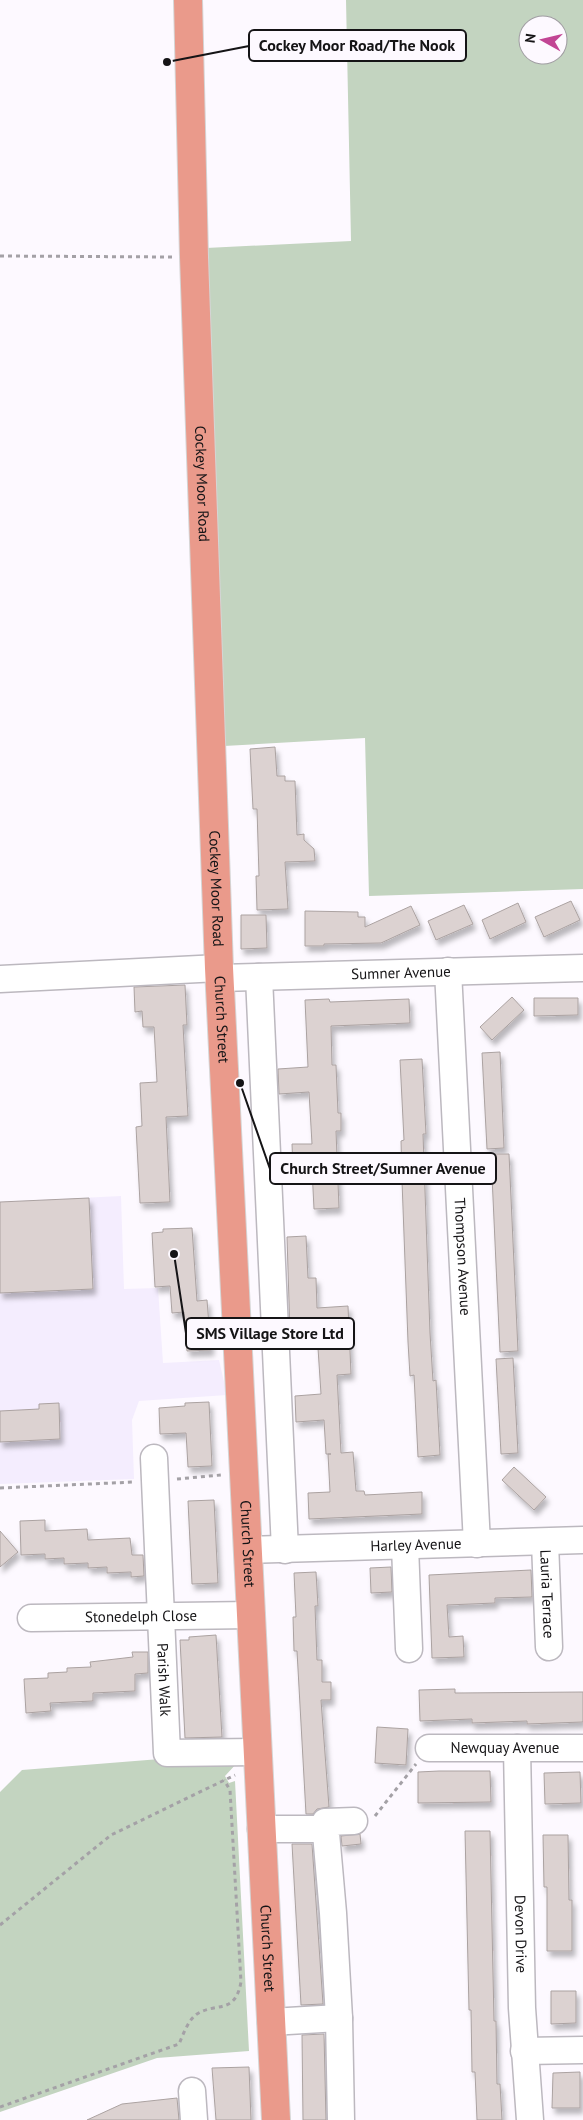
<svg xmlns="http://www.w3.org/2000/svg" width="583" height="2120" viewBox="0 0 583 2120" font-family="'PT Sans',sans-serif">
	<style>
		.industrial { fill: #f4edfe }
		.green { fill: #c3d4c0; fill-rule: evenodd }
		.building { fill: #dcd2d1; stroke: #aba2a1; filter: url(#shadow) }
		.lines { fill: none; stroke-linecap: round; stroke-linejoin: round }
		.minor-casing { stroke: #bcb8bf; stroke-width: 29 }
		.major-casing { stroke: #d5d5d5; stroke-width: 30 }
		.path { stroke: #a4a1a6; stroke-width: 3; stroke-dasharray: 4 4; stroke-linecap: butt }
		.minor { stroke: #fff; stroke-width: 26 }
		.major { stroke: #ea9a8b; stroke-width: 28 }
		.labels { text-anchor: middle; stroke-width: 4; stroke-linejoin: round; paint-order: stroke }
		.street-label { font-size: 15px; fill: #151416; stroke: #fdf9ff }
		.leader { fill: none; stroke: #151416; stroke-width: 2 }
		.callout-dot { fill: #151416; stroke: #fdf9ff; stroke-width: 2 }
		.callout { fill: #fdf9ff; stroke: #151416; stroke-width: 2 }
		.callout-label { font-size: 16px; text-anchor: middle; font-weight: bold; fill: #151416 }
	</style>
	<defs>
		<filter id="shadow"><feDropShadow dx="3" dy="5.5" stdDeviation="2.5" flood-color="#0004"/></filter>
	</defs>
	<rect width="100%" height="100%" fill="#fdf9ff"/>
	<!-- industrial -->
	<path class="industrial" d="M121,1196L124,1289L158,1288L163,1363L219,1360L227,1395L139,1401L132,1420L134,1479L0,1484V1202Z"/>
	<!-- green -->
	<g class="green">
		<path d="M346,0H583V889L369,896L365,738L224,746L206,248L351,241ZM528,25H558V55H528Z"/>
		<path d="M160,1759L237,1763L225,1776L229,1783L235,1781L249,2051L157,2058L0,2112V1792L22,1770Z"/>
	</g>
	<!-- building -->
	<g class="building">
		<path d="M275,747L277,776H285V781H295L297,835L304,834V840L314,849L315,861L285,862L288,909L257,910L256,876H259L257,809H253L250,749Z"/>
		<path d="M571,901L580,920L544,937L535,917Z"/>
		<path d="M518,903L526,922L490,939L482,920Z"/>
		<path d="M464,905L473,924L436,940L428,921Z"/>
		<path d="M411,906L420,925L381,943L324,944V946H305V911L358,912V917H365V927Z"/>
		<path d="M241,915H266L267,948L241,949Z"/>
		<path d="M185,985L187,1025H183L188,1116L166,1117L170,1202L140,1203L136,1127L142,1126L140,1083L157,1082L154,1027H143L142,1011L135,1012L134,987Z"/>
		<path d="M512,997L524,1010L492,1040L480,1027Z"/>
		<path d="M534,998H578V1015L534,1016Z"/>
		<path d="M329,999L330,1002L409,999L410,1023L331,1026L332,1065H336L338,1113H341V1131H336L339,1208L314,1209L312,1169L293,1170L292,1144H312L309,1092L279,1094L278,1069L308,1067L305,1000Z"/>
		<path d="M500,1052L504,1148L487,1149L482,1053Z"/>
		<path d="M422,1059L426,1134H423L430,1333L433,1381L436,1380L440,1455L418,1457L414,1375L410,1376L408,1342L402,1181L401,1141L404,1140L400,1060Z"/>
		<path d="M491,1154H509L518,1351L500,1352Z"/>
		<path d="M89,1198L93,1289L0,1293V1202Z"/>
		<path d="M192,1228L197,1301L207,1300L211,1350L187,1351L184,1312L172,1313L170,1286L155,1287L152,1233L163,1232V1229Z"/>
		<path d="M306,1236L308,1278H316L317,1308L348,1306L351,1374L337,1375L341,1453L353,1452L356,1491H364L365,1495L422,1492V1514L309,1519L308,1493L330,1492L328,1454H331H326L324,1420L296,1422L295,1396L321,1394L317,1333L290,1334L287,1237Z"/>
		<path d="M513,1358L518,1453L501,1454L496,1359Z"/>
		<path d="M209,1402L212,1466L188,1467L186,1433L160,1434L159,1408L185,1406V1403Z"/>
		<path d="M59,1403L60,1439L0,1442V1411L39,1409V1404Z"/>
		<path d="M514,1467L546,1497L534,1510L502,1480Z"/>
		<path d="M214,1500L218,1583L192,1584L188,1501Z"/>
		<path d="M45,1520V1531L87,1529L88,1540L130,1538L132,1555H143L144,1576L131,1577V1572L107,1573V1567L88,1568V1563L64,1564V1558L45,1559V1554L21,1555L20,1521Z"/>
		<path d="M0,1531L18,1552L0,1567Z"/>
		<path d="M391,1567L392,1592L371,1593L370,1568Z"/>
		<path d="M531,1570L532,1597L495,1598V1603L447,1605L449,1637L463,1636L464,1657L432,1658L429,1575Z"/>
		<path d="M316,1572L318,1606H315L317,1660H322V1682H331V1700H321L329,1807L317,1809L313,1814H306L297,1651H294L293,1617H296L294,1573Z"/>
		<path d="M216,1635L222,1737L185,1738L180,1640H189V1637Z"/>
		<path d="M132,1652H148V1673L135,1674V1691L93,1693V1701L50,1703L51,1711L26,1713L24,1679L48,1678V1673L67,1672V1668L91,1667L90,1662L133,1657Z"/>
		<path d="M455,1689V1693L583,1692V1722L527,1724V1721L472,1723V1719L420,1721L419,1690Z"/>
		<path d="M377,1727L408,1729L406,1765L375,1763Z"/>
		<path d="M439,1771H490L491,1802L418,1803V1772Z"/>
		<path d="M580,1772L581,1803L545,1804L544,1773Z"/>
		<path d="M465,1831H490L494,2021H496L497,2084H500L502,2120H477L475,2072H472L471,2010H469Z"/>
		<path d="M360,1834L361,1844L342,1846L341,1836Z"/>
		<path d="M543,1835H568L569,1900H572V1951H547V1887H544Z"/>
		<path d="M292,1844H312L323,2004L301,2005Z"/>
		<path d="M551,1991H576V2023L551,2024Z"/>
		<path d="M324,2034L326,2120H303L302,2035Z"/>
		<path d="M249,2067L251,2120H216L212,2068Z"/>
		<path d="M580,2072V2108H552L553,2073Z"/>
		<path d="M177,2098L179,2120H87L122,2104Z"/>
	</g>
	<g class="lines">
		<defs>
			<g id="minor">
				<path id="s1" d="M448,971L477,1544"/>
				<path d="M259,977L285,1550"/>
				<path id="s2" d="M220,978L583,968"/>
				<path d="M0,979L219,968"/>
				<path id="s3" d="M154,1458L167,1753L257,1752"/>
				<path id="s4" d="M545,1542L549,1647"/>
				<path d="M405,1546L409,1649"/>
				<path id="s5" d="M248,1550L583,1540"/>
				<path id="s6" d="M31,1618L251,1615"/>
				<path id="s7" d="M429,1748H583"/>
				<path id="s8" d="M517,1748L522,2008L530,2120"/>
				<path d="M261,1829H326"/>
				<path d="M271,2022L339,2018"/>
				<path d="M524,2051L583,2050"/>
				<path d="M192,2091L194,2120"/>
				<path d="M341,2120L339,2018L333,1913L325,1822L354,1821"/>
			</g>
			<g id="major">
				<path id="s9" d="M188,0L194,257L219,968L276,2120"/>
			</g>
		</defs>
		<!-- minor casing -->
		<use href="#minor" class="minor-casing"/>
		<!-- major casing -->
		<use href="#major" class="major-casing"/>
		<!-- path -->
		<g class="path">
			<path d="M0,256L172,257"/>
			<path d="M177,1479L221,1475"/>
			<path d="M0,1488L134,1482"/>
			<path d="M375,1816L416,1764"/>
			<path d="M0,1925L111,1835L235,1775"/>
			<path d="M0,2107L179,2044C183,2035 188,2020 197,2014C216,2002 235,2015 241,1982L230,1790L224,1780"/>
		</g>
		<!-- minor -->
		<use href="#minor" class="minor"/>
		<!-- major -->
		<use href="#major" class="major"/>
	</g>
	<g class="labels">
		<!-- street labels -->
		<g class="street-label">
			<text dy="5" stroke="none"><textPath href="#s9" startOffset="484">Cockey Moor Road</textPath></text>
			<text dy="5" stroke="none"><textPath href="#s9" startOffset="889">Cockey Moor Road</textPath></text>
			<text dy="5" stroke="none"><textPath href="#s2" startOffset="181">Sumner Avenue</textPath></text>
			<text dy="5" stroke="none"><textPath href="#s9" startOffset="1020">Church Street</textPath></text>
			<text dy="5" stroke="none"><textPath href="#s1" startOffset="286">Thompson Avenue</textPath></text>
			<text dy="5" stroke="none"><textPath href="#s9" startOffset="1545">Church Street</textPath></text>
			<text dy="5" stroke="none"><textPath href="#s5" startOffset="168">Harley Avenue</textPath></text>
			<text dy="5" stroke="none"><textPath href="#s4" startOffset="52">Lauria Terrace</textPath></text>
			<text dy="5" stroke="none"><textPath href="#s6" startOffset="110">Stonedelph Close</textPath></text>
			<text dy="5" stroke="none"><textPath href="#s3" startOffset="222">Parish Walk</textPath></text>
			<text dy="5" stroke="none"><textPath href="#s7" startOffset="76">Newquay Avenue</textPath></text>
			<text dy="5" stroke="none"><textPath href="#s8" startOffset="186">Devon Drive</textPath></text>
			<text dy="5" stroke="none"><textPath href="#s9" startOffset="1950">Church Street</textPath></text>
		</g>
	</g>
	<!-- callouts -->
	<path class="leader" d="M167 62L249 46M240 1083L270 1169M174 1254L186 1333"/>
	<g class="callout-dot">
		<circle cx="167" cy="62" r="5"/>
		<circle cx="240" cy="1083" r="5"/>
		<circle cx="174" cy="1254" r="5"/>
	</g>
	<g class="callout">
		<rect x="249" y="30" width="217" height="31" rx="5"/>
		<rect x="270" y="1153" width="226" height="31" rx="5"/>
		<rect x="186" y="1318" width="168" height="31" rx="5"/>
	</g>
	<g class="callout-label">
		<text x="357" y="51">Cockey Moor Road/The Nook</text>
		<text x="383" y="1174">Church Street/Sumner Avenue</text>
		<text x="270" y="1339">SMS Village Store Ltd</text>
	</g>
	<!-- north arrow -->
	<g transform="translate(543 40) rotate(278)"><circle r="24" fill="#fdf9ff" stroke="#a09da2"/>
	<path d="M0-4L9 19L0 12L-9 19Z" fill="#c24594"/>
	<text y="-8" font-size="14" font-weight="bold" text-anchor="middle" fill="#151416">N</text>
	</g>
</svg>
